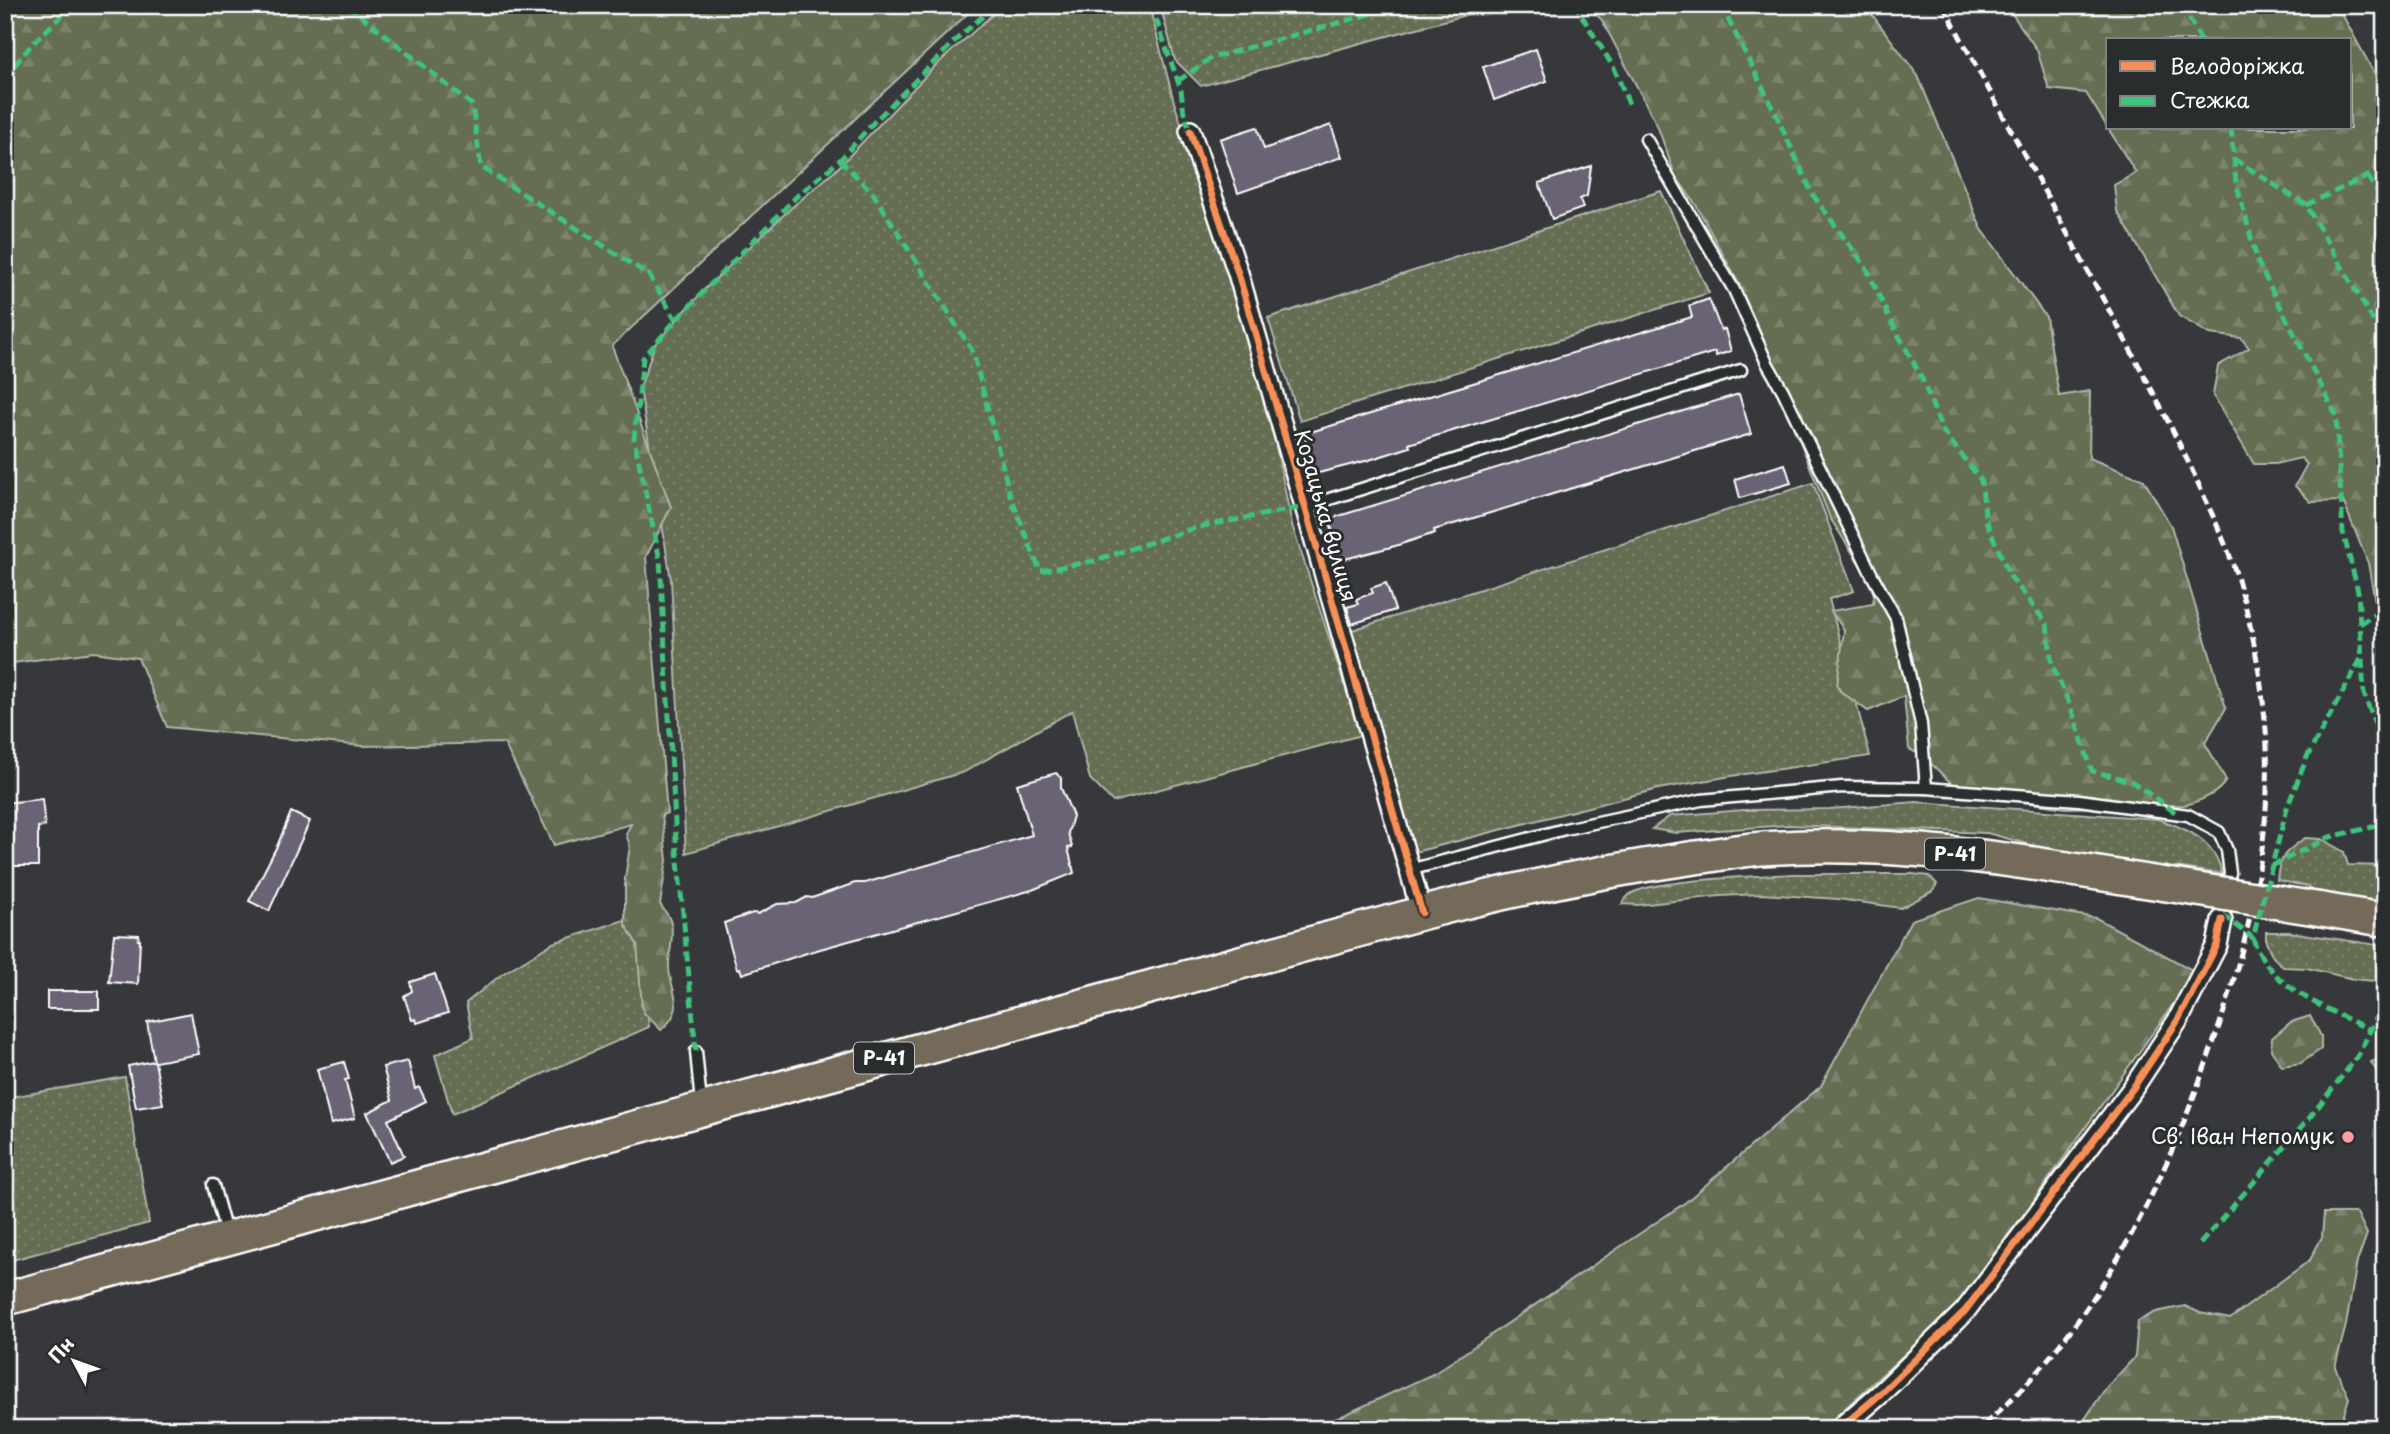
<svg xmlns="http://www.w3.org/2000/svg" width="2390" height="1434" viewBox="0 0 2390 1434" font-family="'Playpen Sans',sans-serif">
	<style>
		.grass { fill: url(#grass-dots); stroke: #b2b6a9; stroke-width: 2 }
		.forest { fill: url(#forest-firs); stroke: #b2b6a9; stroke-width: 2; fill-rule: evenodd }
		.building { fill: #6b6374; stroke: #fff; stroke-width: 2 }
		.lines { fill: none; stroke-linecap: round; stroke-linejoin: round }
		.service-casing { stroke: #fff; stroke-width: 15 }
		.minor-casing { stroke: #fff; stroke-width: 24 }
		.primary-casing { stroke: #fff; stroke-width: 37 }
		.service { stroke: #2a2d2e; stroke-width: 10 }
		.minor { stroke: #2a2d2e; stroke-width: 19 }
		.primary { stroke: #746a5a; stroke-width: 32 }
		.rail { stroke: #fff; stroke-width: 5; stroke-dasharray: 10 5; stroke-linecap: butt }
		.primary-bridge-casing { stroke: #fff; stroke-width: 37; stroke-linecap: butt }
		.primary-bridge { stroke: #746a5a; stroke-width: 32 }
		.quiet { stroke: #40c37c; stroke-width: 5; stroke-dasharray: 10 5; stroke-linecap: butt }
		.cycleway-casing { stroke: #2a2d2e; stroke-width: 11 }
		.cycleway { stroke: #f78f57; stroke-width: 7 }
		.poi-dot { fill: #ff9aa2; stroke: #2a2d2e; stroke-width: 2.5 }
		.labels { text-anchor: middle; stroke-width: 6; stroke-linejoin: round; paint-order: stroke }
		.shield { fill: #2a2d2e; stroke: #bfc0c0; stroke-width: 2 }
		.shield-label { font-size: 19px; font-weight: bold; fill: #fff }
		.street-label { font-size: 21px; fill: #fff; stroke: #2a2d2e }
		.poi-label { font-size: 21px; fill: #fff; stroke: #2a2d2e; text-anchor: end }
	</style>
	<defs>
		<pattern id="grass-dots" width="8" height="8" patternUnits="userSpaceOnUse" patternTransform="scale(1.75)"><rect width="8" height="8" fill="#656d53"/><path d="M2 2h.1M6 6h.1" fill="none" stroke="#7c836d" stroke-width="1.8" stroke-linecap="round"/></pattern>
		<pattern id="forest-firs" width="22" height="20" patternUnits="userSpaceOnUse" patternTransform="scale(1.75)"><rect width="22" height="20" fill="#656d53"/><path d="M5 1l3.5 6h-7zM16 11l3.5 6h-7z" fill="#7c836d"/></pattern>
	</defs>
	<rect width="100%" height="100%" fill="#37383c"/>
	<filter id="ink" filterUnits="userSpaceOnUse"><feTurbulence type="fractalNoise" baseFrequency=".0143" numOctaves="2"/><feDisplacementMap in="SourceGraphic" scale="14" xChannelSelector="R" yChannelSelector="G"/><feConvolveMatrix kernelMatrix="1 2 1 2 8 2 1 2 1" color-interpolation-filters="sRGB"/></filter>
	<g filter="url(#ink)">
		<!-- grass -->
		<g class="grass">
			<path d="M1007,5H1149L1174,102L1259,362L1292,525L1361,735L1113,802L1090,779L1072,711L964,772L686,853L671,580L640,388L655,344L705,289L791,208L835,171L934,67L992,15Z"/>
			<path d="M1160,5H1503L1201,86L1175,60Z"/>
			<path d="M1661,191L1709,293L1300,421L1268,318Z"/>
			<path d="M1813,483L1854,591L1829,599L1870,756L1731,776L1658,789L1415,852L1346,632Z"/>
			<path d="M1916,802L2158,819C2188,829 2215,840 2222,874L2175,867V872L2053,851L1987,833L1789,825L1676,833L1652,829L1670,816L1744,810L1830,809Z"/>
			<path d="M2305,838L2321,839L2344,852L2348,865L2385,866V907L2314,892L2309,887L2277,880C2279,856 2286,851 2305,838Z"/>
			<path d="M1792,874H1912L1929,876L1937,884L1933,891L1901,908L1838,899L1761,894L1720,896L1638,905L1622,904C1624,901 1626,898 1629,895C1647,880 1763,876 1792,874Z"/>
			<path d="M637,916L649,1027L452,1114L435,1055L473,1038L466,1003L502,974L553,943Z"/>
			<path d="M2266,932H2289L2385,946V982L2353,979L2307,968L2283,967L2273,957L2266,942Z"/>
			<path d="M125,1077L149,1223L5,1262V1098Z"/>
		</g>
		<!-- forest -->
		<g class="forest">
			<path d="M5,5H977L612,346L671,507L646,557L667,813L662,815L667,860L660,904C663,909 667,913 669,918C676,932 668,954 669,969C672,996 687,1008 661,1030L644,1013L642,1007L637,944L625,924V878L630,846L626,834L631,824L554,845L504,743L363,746L167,727L138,658L93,652L5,664Z"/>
			<path d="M1586,5H1865L1918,76L1981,228L2046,317L2059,396L2090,391L2089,458L2144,480L2171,526L2226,708L2205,743L2226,780C2219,794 2198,802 2184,805L2066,808L1972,795C1944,785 1937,761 1909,749L1904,696L1868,711L1840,691L1837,685L1844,630L1831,611L1873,604L1874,595L1868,577L1830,518L1738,282L1696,205L1675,175L1657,125L1602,20Z"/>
			<path d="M2006,5H2337L2385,93V721L2378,703L2382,640L2368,563L2343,501L2311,502L2295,486L2307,464L2301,458L2275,464H2254L2213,395L2218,366L2249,348L2241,338L2210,334L2179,316L2117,211L2114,185L2136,173L2086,93L2049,89L2037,50ZM2350,40V128H2108V40Z"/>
			<path d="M1979,898L2096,918L2196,972L1960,1304L1822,1429H1314L1435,1373L1686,1202L1821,1086L1911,920Z"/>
			<path d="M2310,1016L2321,1036V1049L2301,1063L2282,1066L2271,1050L2272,1038L2291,1022Z"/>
			<path d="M2385,1057V1085L2371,1062Z"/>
			<path d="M2324,1213H2357L2367,1234L2357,1262L2346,1325L2335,1367L2349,1398L2339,1429H2078L2106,1388L2135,1357L2138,1321L2156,1312L2185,1306L2200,1313L2230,1319L2310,1260L2322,1237Z"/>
		</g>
		<!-- building -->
		<g class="building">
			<path d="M1536,49L1547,81L1494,100L1483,67Z"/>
			<path d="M1331,125L1342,157L1238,193L1220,139L1257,127L1264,149Z"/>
			<path d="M1591,166L1587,196L1580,199L1583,208L1552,219L1539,183Z"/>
			<path d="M1709,299L1721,330L1725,329L1731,351L1716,356L1715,352L1409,444L1410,447L1369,460L1315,474L1304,434L1692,317L1689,306Z"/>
			<path d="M1739,394L1751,434L1434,530L1435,533L1395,546L1341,560L1329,519Z"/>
			<path d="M1785,464L1791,483L1740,498L1735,479Z"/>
			<path d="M1386,583L1395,610L1352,624L1347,607L1358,604L1356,599L1373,593L1371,588Z"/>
			<path d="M1056,773L1061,778V788L1073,816L1068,833L1072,847L1068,848L1074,873L1032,890L813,951L742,974L740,968L737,969L724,923L753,913L758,914L777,904L796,903L807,897L812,898L855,883H865L1032,835L1017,784Z"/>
			<path d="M42,799L45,826L38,827V866H5V803Z"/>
			<path d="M291,812L310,821L269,911L249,901L278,844Z"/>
			<path d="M114,934L139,935L138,940H140L138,984L109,982Z"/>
			<path d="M435,974L448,1013L417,1023L416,1019L412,1020L404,996L412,991L410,982Z"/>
			<rect x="47" y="991" width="52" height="18"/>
			<path d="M191,1013L199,1054L155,1062L163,1104L136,1108L128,1066L154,1061L147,1022Z"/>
			<path d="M408,1061L415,1089L419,1087L426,1101L388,1120L404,1156L390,1162L367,1113L392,1100L383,1067Z"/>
			<path d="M344,1062L349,1079L345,1080L355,1118L331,1124L317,1069Z"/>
		</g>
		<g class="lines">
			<defs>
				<g id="service">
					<path d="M1646,139L1734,290L1767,363L1783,391L1872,575L1896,618L1921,724L1926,788"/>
					<path d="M1304,507L1741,370"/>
					<path d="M1409,870L1565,829L1701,800L1842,787L1926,788L2079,800L2188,815L2219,832L2227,850L2230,873L2227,890"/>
					<path d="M696,1051L701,1104"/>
					<path d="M213,1185L226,1233"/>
				</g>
				<g id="minor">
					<path d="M1190,131L1238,273L1422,913"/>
					<path d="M1839,1429L1879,1395L1965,1311L2042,1209L2133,1088L2178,1020L2217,945L2222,920"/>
				</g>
				<g id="primary">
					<path d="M2319,909L2385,920"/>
					<path d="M5,1299L1422,913C1511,890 1601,871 1692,858C1718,855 1744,849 1770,848C1894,840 2017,860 2138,880"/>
				</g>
			</defs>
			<!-- service casing -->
			<use href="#service" class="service-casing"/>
			<!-- minor casing -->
			<use href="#minor" class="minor-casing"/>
			<!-- primary casing -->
			<use href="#primary" class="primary-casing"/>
			<!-- service -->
			<use href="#service" class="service"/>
			<!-- minor -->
			<use href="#minor" class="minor"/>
			<!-- primary -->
			<use href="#primary" class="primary"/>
			<!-- rail -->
			<path class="rail" d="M1943,5C1996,103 2049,200 2102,297C2137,362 2173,427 2203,494C2217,525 2232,557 2241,590C2254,635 2262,684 2266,730C2275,854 2239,978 2195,1093C2149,1216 2081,1343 1979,1429"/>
			<defs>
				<path id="primary-bridge" d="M2138,880L2319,909"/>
			</defs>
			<!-- primary-bridge casing -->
			<use href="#primary-bridge" class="primary-bridge-casing"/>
			<!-- primary-bridge -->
			<use href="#primary-bridge" class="primary-bridge"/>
			<!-- quiet -->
			<g class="quiet">
				<path d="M348,5L472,105L481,167L649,275L676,320"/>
				<path d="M1151,5L1181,90L1184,113L1190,131"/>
				<path d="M1572,5L1577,8L1614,68L1629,104"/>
				<path d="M1721,5L1772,106L1813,195L1867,269L1888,316L1921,376L1942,430L1981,480L1986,521L2010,576L2047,624L2052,665L2071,708L2092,771L2131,781L2176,813"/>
				<path d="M2182,5L2201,40"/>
				<path d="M5,77L33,43L73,5"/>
				<path d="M1178,81L1211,58L1403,5"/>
				<path d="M2231,128L2236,182L2258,263L2336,415L2343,532L2358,591L2364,694L2385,751"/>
				<path d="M2234,159L2306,205L2385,341"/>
				<path d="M840,160L873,193L973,352L1010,495L1040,571L1093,561L1198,527L1304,507"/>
				<path d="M2367,176L2385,202"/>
				<path d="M2306,205L2385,168"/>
				<path d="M2360,624L2385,607"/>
				<path d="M2361,659L2307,757L2287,808L2253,938C2268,988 2327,1008 2370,1030"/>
				<path d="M2271,866L2330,837L2385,824"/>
				<path d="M2223,915L2253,938"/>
				<path d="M696,1051L676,840L660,560L634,439L643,358L676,320L797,196L840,160L874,122L962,34L996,5"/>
				<path d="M2200,1244L2307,1121L2358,1056L2377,1016L2385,1013"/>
			</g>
			<defs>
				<g id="cycleway">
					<path d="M1190,131L1238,273L1422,913"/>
					<path d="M1839,1429L1879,1395L1965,1311L2042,1209L2133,1088L2178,1020L2217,945L2222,920"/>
				</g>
			</defs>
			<!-- cycleway casing -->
			<use href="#cycleway" class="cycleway-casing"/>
			<!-- cycleway -->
			<use href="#cycleway" class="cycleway"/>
		</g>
	</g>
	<!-- markers -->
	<circle class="poi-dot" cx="2348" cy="1137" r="7"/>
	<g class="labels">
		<!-- shield labels -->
		<g class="shield">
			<rect x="1925" y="838.5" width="60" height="31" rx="5"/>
			<rect x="854" y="1042.5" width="60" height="31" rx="5"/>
		</g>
		<g class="shield-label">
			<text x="1955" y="861">Р-41</text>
			<text x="884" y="1065">Р-41</text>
		</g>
		<!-- street labels -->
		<g class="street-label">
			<text transform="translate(1325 516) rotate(74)" y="7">Козацька вулиця</text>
		</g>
		<!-- poi labels -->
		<g class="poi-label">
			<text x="2334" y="1144">Св. Іван Непомук</text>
		</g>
	</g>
	<!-- margin -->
	<rect width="2390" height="1434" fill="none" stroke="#2a2d2e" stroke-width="28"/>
	<rect x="14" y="14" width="2362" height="1406" fill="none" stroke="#fff" stroke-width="2.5" filter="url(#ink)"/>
	<!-- legend -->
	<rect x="2106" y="38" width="245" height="91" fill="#2a2d2e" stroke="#7f8182" stroke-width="2"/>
	<rect x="2120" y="61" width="35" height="10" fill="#f78f57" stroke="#7f8182" stroke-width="2"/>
	<text x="2170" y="74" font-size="21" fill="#ffffff">Велодоріжка</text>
	<rect x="2120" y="96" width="35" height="10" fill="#40c37c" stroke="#7f8182" stroke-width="2"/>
	<text x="2170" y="108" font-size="21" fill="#ffffff">Стежка</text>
	<!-- north arrow -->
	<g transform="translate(74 1361) rotate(311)" stroke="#2a2d2e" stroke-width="5" paint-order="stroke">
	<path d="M0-5L12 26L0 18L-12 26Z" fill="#ffffff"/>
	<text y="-10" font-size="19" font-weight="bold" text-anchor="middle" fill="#ffffff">Пн</text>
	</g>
</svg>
